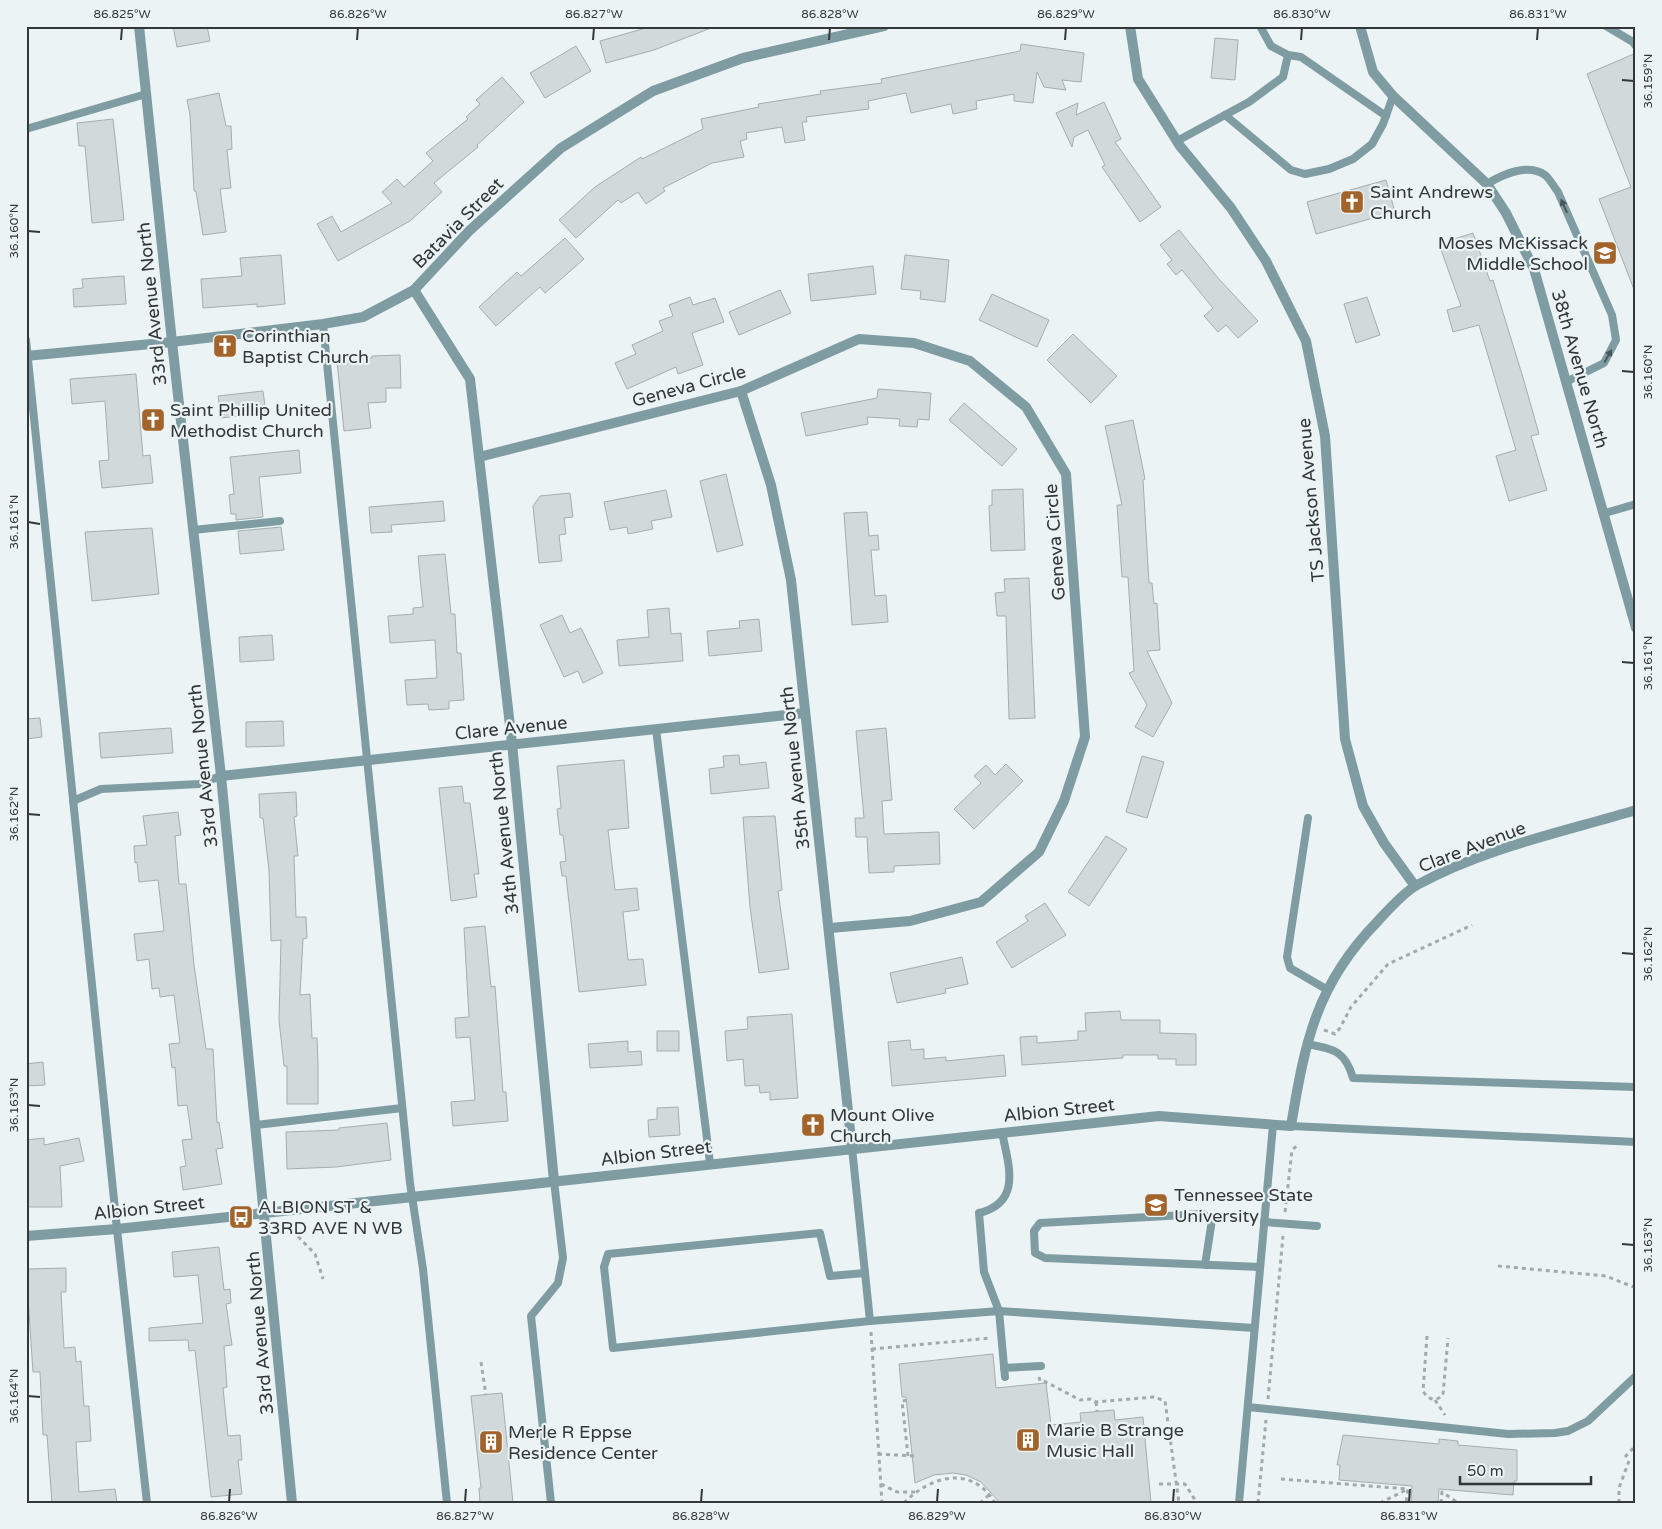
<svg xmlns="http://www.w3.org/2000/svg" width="1662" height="1529" viewBox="0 0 1662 1529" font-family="'Varela Round',sans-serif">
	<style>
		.building { fill: #d1d9db; stroke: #a5adaf }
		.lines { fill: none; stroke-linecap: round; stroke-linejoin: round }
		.path { stroke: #a4aaab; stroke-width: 3; stroke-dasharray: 4 4; stroke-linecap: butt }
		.service { stroke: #7e9ca2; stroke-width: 8 }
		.minor { stroke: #7e9ca2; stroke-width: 10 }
		.tertiary { stroke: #7e9ca2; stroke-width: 10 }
		.oneway { fill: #4a5557 }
		.ticks { fill: none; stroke: #333737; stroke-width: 2 }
		.labels { text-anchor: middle; stroke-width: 4.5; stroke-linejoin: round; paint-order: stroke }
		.poi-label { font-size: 18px; fill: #333737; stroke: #ebf3f5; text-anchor: start }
		.street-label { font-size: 18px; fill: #333737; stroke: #ebf3f5 }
		.neatline { fill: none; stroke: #333737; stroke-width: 2 }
		.ticks-label { font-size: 12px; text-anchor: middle; fill: #333737 }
	</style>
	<rect width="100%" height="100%" fill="#ebf3f5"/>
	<!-- building -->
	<g class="building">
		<path d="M173,26H207L210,41L177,47Z"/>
		<path d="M653,26L711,28L654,50L606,63L600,41Z"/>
		<path d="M1215,38L1238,40L1235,80L1211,78Z"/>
		<path d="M1021,44L1084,53L1081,82L1062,80L1066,90L1044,87L1037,72L1033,103L1014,101V94L976,101L977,109L953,114L951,104L911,113L906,93L868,101L869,109L806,117L807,122H802L805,140L785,143L782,127L746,133L747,139L740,141L744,157L712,163L663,188L665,191L646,204L638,192L621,203L618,200L576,238L559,220L595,187L641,157L642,159L703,129L701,119L759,107L758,104L821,94L820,91L882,83L881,79L1020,51Z"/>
		<path d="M576,46L591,71L545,98L530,73Z"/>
		<path d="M1636,53V292H1635L1599,199L1631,187L1587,74Z"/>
		<path d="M502,77L524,102L477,145L478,147L434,183L442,192L410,221L338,261L317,224L332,216L341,232L392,203L382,192L397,179L404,187L433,161L426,153L468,119L466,117L480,104L476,100Z"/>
		<path d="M219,93L226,126H231L232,149L227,150L231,188L220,189L226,232L203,235L196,191H194L190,115L187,100Z"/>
		<path d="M1104,102L1121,139L1115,142L1161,207L1140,222L1102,167L1105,165L1088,130L1074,137L1072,147L1056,113L1078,103L1076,115Z"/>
		<path d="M113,119L124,220L92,223L85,146H79L77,123Z"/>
		<path d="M1386,180L1395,212L1316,234L1307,202Z"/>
		<path d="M1179,230L1218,278L1258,321L1238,338L1226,325L1218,332L1204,316L1213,308L1182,270L1176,275L1167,264L1172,260L1160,245Z"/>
		<path d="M1473,233L1490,281L1493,280L1524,381L1539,434L1531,436L1547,490L1509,501L1496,456L1516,450L1479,325L1453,332L1447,310L1461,306L1439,244Z"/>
		<path d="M565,238L584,259L545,293L540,287L496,326L479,307L517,272L521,276Z"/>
		<path d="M281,255L285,304L257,307V304L203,308L201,279L242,276L240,258Z"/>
		<path d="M905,255L949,260L945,302L920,299L921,291L901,289Z"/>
		<path d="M873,266L876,294L811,301L808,274Z"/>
		<path d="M124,276L126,304L74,307L73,289L83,288L82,279Z"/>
		<path d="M780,290L791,313L739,335L729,312Z"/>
		<path d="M992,294L1049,320L1037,347L979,320Z"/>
		<path d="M690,297L693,305L715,298L724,322L692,333L703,365L678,374L676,367L627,389L615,363L636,354L632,345L663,331L659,321L673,316L669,305Z"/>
		<path d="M1367,297L1380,335L1356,343L1344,304Z"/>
		<path d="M1073,334L1117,376L1091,403L1047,360Z"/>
		<path d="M400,355L401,388H386V402L368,403L371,428L344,431L337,361L372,358V356Z"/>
		<path d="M136,374L143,456L150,455L153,483L102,488L99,461L109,460L105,401L72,404L70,379Z"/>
		<path d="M878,389L931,393L929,420L918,419L917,427L899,426L900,419L867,417L868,424L806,436L801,413L877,398Z"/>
		<path d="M263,391L266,413L221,418L218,396Z"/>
		<path d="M964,403L1017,449L1002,466L949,420Z"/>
		<path d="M1133,420L1145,479L1143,480L1149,583H1152L1154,604L1157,603L1160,650L1147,651L1172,703L1153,737L1135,727L1147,705L1129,673L1134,671L1128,577H1122L1117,505H1122L1105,426Z"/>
		<path d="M299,450L301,473L259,477L263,517L236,520V514H231L229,495L234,494L230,457Z"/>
		<path d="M726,474L743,545L717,552L700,481Z"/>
		<path d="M1023,489L1025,550L991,551L989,506L992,505V490Z"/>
		<path d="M666,490L672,517L651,521L653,529L628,534L627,527L610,530L604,502Z"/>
		<path d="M570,493L573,517L564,518L566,534L559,535L562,561L539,563L533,506L540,496Z"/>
		<path d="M443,501L445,521L391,525L392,532L371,533L369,507Z"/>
		<path d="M867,512L869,536L878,535L879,550H871L875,596L886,595L888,622L852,625L844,513Z"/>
		<path d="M281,527L284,550L240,554L238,531Z"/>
		<path d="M152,528L159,594L92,601L85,532Z"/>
		<path d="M445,554L451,614H455L457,653H461L464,700L449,701V709L429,710L428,704L407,705L405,680L437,678L435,640L390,643L388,616L413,614V608L423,607L418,556Z"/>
		<path d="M1029,578L1035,718L1009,719L1006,616H997L995,593L1005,592L1004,579Z"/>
		<path d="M669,608L671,634L681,633L683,661L619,666L617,640L649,637L647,610Z"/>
		<path d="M562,615L570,633L581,628L603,673L583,683L578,671L564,677L540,625Z"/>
		<path d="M759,619L762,651L709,656L707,631L740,628L739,621Z"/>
		<path d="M272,635L274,660L240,662L239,637Z"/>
		<path d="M40,718L42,737L26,739V719Z"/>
		<path d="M283,721L284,746L246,747V722Z"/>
		<path d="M171,728L173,753L101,758L99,733Z"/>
		<path d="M886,728L892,800L882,801L884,834L939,832L940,864L894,866V872L869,873L867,837H856L855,818H864L856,731Z"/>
		<path d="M739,755L740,765L766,762L769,788L711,794L709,769L724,767L723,756Z"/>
		<path d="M1142,756L1164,762L1147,818L1126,812Z"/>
		<path d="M624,760L629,828L608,830L615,890L637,888L639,910L623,912L628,960L643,959L646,985L579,992L566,876H562L560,862L566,861L563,835H560L557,809L561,808L557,766Z"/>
		<path d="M1006,764L1023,781L974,829L954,809L981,783L974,776L986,765L995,775Z"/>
		<path d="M462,786L464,803H470L479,874H474L477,897L451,901L439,788Z"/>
		<path d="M296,792L297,816L294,817L298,856H294L296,917H306L307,938L303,939L300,995L310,994L312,1038H317L318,1064V1104H287V1066H284L279,1020L281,940L271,941L269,870L263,818H260L259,794Z"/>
		<path d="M178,812L181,835L175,836L179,884H186L194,965L206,1049H213L217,1123L219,1122L223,1148L216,1149L222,1184L183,1190L180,1167L186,1166L182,1140L192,1139L187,1105L178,1106L175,1067L172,1068L169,1044L180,1043L174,995L160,997L159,988L152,989L149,959L137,961L134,934L164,931L158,880L139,882L137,862L135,863L134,846L147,845L143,816Z"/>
		<path d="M775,816L782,890L778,891L789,969L759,973L750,907L743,817Z"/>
		<path d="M1106,836L1127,849L1089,906L1068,892Z"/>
		<path d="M1045,903L1066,935L1012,968L996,942L1028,921L1025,916Z"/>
		<path d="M485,926L491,987L495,986L503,1092H506L508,1121L453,1126L451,1102L475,1100L470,1037L456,1038L455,1018L469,1017L464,928Z"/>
		<path d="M962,957L968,984L945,989L946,993L897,1003L890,973Z"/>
		<path d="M1120,1011L1121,1020H1160V1033L1196,1034V1065H1176V1059H1158V1055H1123V1058L1022,1065L1020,1037L1037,1036V1043L1078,1040V1031H1086L1085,1013Z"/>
		<path d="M792,1014L798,1098L770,1100V1092L760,1093L759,1085L745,1086L743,1059L727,1061L725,1031L748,1029L747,1017Z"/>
		<rect x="657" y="1031" width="22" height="20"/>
		<path d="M910,1040L911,1050L924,1049V1059L946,1057V1061L1004,1055L1006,1076L892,1086L888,1042Z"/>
		<path d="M628,1041V1052L641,1051L642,1065L590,1068L588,1044Z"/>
		<path d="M43,1062L45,1085L26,1086V1064Z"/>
		<path d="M678,1107L680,1135L649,1137L648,1120L657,1119V1108Z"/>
		<path d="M387,1123L391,1160L336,1167L287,1169L286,1132L339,1130V1128Z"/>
		<path d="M44,1138V1145L79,1138L84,1161L60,1166L62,1207H26V1140Z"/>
		<path d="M219,1247L224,1290L230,1289L231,1303L226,1304L232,1345L224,1346L227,1387L223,1388L228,1436L240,1435L242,1460H238L242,1494L211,1497L195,1350L189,1351L188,1340L149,1341V1328L203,1323L198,1275L174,1277L172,1252Z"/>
		<path d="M66,1268V1292H61L64,1348L75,1347L76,1362L81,1361L84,1406H89L91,1441L76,1442L79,1492L115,1489L117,1503H52L47,1435H43L40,1372H33L26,1269Z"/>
		<path d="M993,1354L996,1388L1046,1383L1051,1425L1081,1422L1080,1413L1114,1410L1115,1420L1143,1417L1151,1503H1000L981,1482L966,1475L953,1473L934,1475L915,1483L906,1397H902L899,1364Z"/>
		<path d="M502,1393L513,1503H480L479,1488H481L471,1396Z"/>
		<path d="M1343,1435L1439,1444V1439L1458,1441V1445L1517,1450V1481H1514L1513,1495L1439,1489L1438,1503H1411L1412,1486L1339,1480L1340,1465H1337Z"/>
	</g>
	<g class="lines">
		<!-- path -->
		<g class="path">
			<path d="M1324,1030L1335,1034L1340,1028L1351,1007L1388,964L1472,925"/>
			<path d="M1285,1212L1292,1150L1299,1144"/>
			<path d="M287,1225L315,1254L323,1279"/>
			<path d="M1498,1266L1606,1276L1636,1288"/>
			<path d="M871,1332L882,1503"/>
			<path d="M1427,1336L1423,1391C1428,1400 1436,1402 1443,1395L1448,1338"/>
			<path d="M872,1349L991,1338"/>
			<path d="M481,1362L486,1395"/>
			<path d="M1039,1377L1040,1381H1044L1080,1400L1091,1399L1096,1402L1154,1397L1165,1401L1179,1503"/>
			<path d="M1268,1399L1283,1236"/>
			<path d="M1435,1400L1445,1415"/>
			<path d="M1096,1402L1097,1411"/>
			<path d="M878,1454L914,1456"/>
			<path d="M908,1456L902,1401L909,1400"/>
			<path d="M1625,1457L1636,1445"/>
			<path d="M1281,1479L1408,1489L1406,1503"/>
			<path d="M881,1484L897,1492H915"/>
			<path d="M1159,1484H1185L1197,1503"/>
			<path d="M904,1503C930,1476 972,1464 995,1503"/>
			<path d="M980,1503L989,1495"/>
			<path d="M1258,1503L1266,1420"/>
			<path d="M1380,1503L1406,1490"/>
			<path d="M1441,1503L1442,1492L1458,1503"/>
			<path d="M1619,1503V1488L1629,1461"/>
		</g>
		<!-- service -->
		<g class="service">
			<path d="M1606,26L1633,42L1636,46"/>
			<path d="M1288,55L1301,57L1386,116"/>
			<path d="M1225,115L1291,170L1305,174L1329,169L1353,159L1372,144L1383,124L1393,96"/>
			<path d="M26,129L146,94"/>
			<path d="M1177,141L1249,102L1283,77L1288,55L1271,46L1260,26"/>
			<path d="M1487,184C1503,174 1528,163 1545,175C1550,179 1554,187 1558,192L1612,315L1616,340L1604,363L1568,381"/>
			<path d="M323,324L410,1183L423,1269L447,1503"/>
			<path d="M26,340L117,1229L147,1503"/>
			<path d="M1605,513L1636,504"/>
			<path d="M193,530L280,521"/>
			<path d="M656,729L710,1163"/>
			<path d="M73,801L101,789L199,784L221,776"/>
			<path d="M1308,818L1287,957L1290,968L1326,989"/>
			<path d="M1307,1044C1333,1049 1345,1050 1353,1078L1636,1087"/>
			<path d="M256,1125L402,1108"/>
			<path d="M1291,1126L1636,1142"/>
			<path d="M1002,1132C1008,1164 1023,1202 979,1213L984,1272L999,1311L1005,1377"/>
			<path d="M852,1148L870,1321"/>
			<path d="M1264,1222L1317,1226"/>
			<path d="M1205,1265L1212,1220L1203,1214L1040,1223L1034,1231L1035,1253L1045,1258L1260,1267"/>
			<path d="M865,1273L830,1276L820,1233L608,1254L604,1267L613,1348L870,1321L999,1311L1254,1328"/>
			<path d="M1004,1368L1041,1366"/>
			<path d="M1248,1407L1508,1434L1555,1433L1568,1431L1588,1421L1636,1376"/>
			<path d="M551,1503L531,1316L558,1283L563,1258L554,1181"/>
			<path d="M1239,1503L1273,1125"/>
		</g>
		<!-- minor -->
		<g class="minor">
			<path d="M1130,26L1138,79L1180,146L1231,208L1266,261L1306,341L1325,436L1345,739L1363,806L1384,843L1415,886"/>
			<path d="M1360,26L1373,72L1393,96L1487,184L1506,213L1534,269L1636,628"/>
			<path d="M414,290L470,379L512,743L554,1181"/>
			<path d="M26,356L172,342L323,324L363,317L414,290L469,231L561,148L653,91L743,58L884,26"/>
			<path d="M741,391L771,485L791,580L852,1148"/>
			<path d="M479,457L741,391L859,339L914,343L970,361L1026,407L1066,474L1085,737L1064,801L1039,852L981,902L910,921L830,928"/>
			<path d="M221,776L805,713"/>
		</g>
		<!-- tertiary -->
		<g class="tertiary">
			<path d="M139,26L172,342L221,776L292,1503"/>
			<path d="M26,1236L117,1229L1159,1116L1291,1126C1305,1042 1316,984 1378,921C1389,909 1403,893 1417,885C1484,848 1563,832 1636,810"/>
		</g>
	</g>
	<!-- one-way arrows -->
	<defs><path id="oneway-solid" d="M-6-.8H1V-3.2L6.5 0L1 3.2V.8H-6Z" transform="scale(1.25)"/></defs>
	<g class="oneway">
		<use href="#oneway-solid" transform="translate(1564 206) rotate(-114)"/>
		<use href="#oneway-solid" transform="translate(1608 356) rotate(-61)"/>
	</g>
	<!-- ticks -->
	<path class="ticks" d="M121,40L122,28M357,40L358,28M593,40L594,28M829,40L830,28M1065,40L1066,28M1301,40L1302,28M1537,40L1538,28M1622,80L1634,81M28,231L40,232M1622,371L1634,372M28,522L40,524M1622,662L1634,663M28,814L40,815M1622,953L1634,954M28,1105L40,1106M1622,1244L1634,1245M28,1396L40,1397M229,1502L230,1489M465,1502L466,1489M701,1502L702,1489M937,1502L938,1489M1173,1502L1174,1489M1409,1502L1410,1489"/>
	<!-- icons -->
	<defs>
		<symbol id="church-square" viewBox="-11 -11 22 22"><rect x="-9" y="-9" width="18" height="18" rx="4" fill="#a2642b" stroke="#ebf3f5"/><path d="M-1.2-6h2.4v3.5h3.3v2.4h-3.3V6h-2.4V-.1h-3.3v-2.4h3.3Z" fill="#fff"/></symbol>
		<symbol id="school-square" viewBox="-11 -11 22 22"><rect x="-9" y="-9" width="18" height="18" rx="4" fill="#a2642b" stroke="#ebf3f5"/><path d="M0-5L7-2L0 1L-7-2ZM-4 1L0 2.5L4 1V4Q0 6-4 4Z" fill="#fff"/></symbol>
		<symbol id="university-square" viewBox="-11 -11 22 22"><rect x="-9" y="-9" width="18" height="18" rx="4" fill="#a2642b" stroke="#ebf3f5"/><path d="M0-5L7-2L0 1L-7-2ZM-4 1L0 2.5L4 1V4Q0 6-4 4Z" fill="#fff"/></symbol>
		<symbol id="bus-square" viewBox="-11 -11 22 22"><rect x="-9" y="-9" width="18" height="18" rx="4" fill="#a2642b" stroke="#ebf3f5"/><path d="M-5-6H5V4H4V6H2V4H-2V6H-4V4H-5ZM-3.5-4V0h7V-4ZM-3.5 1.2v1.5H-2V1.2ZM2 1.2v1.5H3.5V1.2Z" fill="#fff"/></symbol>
		<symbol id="building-square" viewBox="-11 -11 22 22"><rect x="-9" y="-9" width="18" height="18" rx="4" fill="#a2642b" stroke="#ebf3f5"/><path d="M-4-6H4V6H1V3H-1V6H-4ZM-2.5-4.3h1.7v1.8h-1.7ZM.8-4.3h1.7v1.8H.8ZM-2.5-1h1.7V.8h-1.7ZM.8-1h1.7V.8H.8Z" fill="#fff"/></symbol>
	</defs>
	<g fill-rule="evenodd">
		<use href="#church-square" x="1338" y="188" width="28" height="28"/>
		<use href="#school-square" x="1591" y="239" width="28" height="28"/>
		<use href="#church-square" x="211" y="332" width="28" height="28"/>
		<use href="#church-square" x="139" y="406" width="28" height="28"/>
		<use href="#church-square" x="799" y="1111" width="28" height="28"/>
		<use href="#university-square" x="1142" y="1191" width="28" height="28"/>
		<use href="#bus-square" x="227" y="1203" width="28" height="28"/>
		<use href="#building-square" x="1014" y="1426" width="28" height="28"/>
		<use href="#building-square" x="477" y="1428" width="28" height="28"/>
	</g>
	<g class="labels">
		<!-- poi labels -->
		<g class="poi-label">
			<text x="1370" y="198">Saint Andrews<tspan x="1370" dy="21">Church</tspan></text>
			<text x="1588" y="249" text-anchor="end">Moses McKissack<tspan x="1588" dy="21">Middle School</tspan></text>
			<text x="242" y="342">Corinthian<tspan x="242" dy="21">Baptist Church</tspan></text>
			<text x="170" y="416">Saint Phillip United<tspan x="170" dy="21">Methodist Church</tspan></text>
			<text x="830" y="1121">Mount Olive<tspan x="830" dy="21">Church</tspan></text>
			<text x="1174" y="1201">Tennessee State<tspan x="1174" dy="21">University</tspan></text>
			<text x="258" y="1213">ALBION ST &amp;<tspan x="258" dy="21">33RD AVE N WB</tspan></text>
			<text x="1046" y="1436">Marie B Strange<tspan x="1046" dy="21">Music Hall</tspan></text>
			<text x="508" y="1438">Merle R Eppse<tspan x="508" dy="21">Residence Center</tspan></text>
		</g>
		<!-- street labels -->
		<g class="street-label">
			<text transform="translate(458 223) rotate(-45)" y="6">Batavia Street</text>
			<text transform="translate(152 304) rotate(-96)" y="6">33rd Avenue North</text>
			<text transform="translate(1580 369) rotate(74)" y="6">38th Avenue North</text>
			<text transform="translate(689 386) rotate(-15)" y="6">Geneva Circle</text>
			<text transform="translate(1311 500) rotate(-95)" y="6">TS Jackson Avenue</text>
			<text transform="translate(1055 542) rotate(-94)" y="6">Geneva Circle</text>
			<text transform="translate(511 728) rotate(-6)" y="6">Clare Avenue</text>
			<text transform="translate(203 766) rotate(-96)" y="6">33rd Avenue North</text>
			<text transform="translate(795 768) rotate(-96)" y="6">35th Avenue North</text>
			<text transform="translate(504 833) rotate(-96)" y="6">34th Avenue North</text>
			<text transform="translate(1472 847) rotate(-21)" y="6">Clare Avenue</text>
			<text transform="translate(1059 1110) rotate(-6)" y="6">Albion Street</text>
			<text transform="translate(656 1153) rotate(-7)" y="6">Albion Street</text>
			<text transform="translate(149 1208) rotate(-6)" y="6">Albion Street</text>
			<text transform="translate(260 1333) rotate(-95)" y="6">33rd Avenue North</text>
		</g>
	</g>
	<!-- border -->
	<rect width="1662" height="1529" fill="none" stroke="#ebf3f5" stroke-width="55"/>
	<!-- scale -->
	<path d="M1460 1476v8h131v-8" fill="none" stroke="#333737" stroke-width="2.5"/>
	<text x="1467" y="1476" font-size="15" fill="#333737" stroke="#ebf3f5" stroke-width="4" paint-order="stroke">50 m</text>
	<rect x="28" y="28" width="1606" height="1474" class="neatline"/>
	<g class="ticks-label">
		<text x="122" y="18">86.825°W</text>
		<text x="358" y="18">86.826°W</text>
		<text x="594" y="18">86.827°W</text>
		<text x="830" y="18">86.828°W</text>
		<text x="1066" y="18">86.829°W</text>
		<text x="1302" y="18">86.830°W</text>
		<text x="1538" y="18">86.831°W</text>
		<text transform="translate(1648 81) rotate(-90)" y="4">36.159°N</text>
		<text transform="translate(14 231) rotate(-90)" y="4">36.160°N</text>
		<text transform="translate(1648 372) rotate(-90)" y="4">36.160°N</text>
		<text transform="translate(14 522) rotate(-90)" y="4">36.161°N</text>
		<text transform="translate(1648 663) rotate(-90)" y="4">36.161°N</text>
		<text transform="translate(14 814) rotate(-90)" y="4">36.162°N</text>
		<text transform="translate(1648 954) rotate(-90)" y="4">36.162°N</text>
		<text transform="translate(14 1105) rotate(-90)" y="4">36.163°N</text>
		<text transform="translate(1648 1245) rotate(-90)" y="4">36.163°N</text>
		<text transform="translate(14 1396) rotate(-90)" y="4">36.164°N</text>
		<text x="229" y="1520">86.826°W</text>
		<text x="465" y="1520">86.827°W</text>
		<text x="701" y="1520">86.828°W</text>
		<text x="937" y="1520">86.829°W</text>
		<text x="1173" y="1520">86.830°W</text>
		<text x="1409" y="1520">86.831°W</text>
	</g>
</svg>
